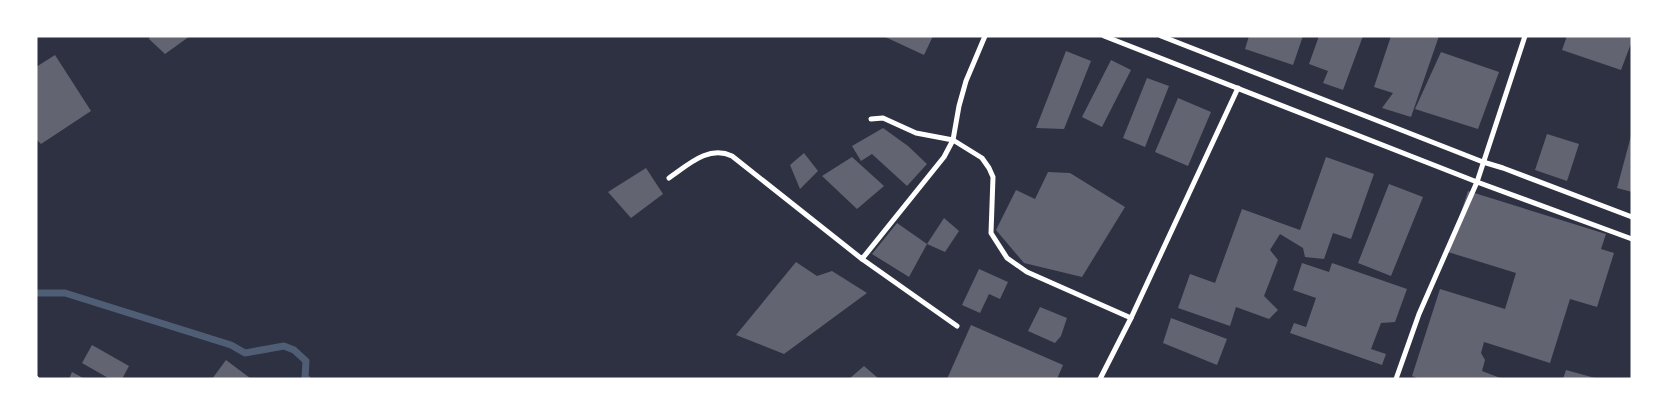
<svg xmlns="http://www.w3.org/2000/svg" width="1668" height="415" viewBox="0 0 1668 415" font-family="Barlow,sans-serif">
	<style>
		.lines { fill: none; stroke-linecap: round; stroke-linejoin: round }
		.stream { stroke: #4f5d75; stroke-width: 7 }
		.building { fill: #626471 }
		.minor { stroke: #fff; stroke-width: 5 }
	</style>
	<rect width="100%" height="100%" fill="#2d3142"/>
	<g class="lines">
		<!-- stream -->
		<path class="stream" d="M36,293H65L231,345L245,353L284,346L294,350L306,361L305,377L307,379"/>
	</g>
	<!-- building -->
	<g class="building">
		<path d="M150,36H190L165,54L149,39Z"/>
		<path d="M883,36H933L924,55Z"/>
		<path d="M1249,36H1303L1293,65L1245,49Z"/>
		<path d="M1319,36H1363L1343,90L1323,83L1328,71L1309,64Z"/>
		<path d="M1391,36H1439L1411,117L1382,108L1393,93L1374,87Z"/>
		<path d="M1567,36H1626L1632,38V41L1621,70L1562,50Z"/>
		<path d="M1066,51L1091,61L1064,129L1036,128Z"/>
		<path d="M1441,52L1499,72L1478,129L1415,109Z"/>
		<path d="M55,55L91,111L41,144L36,139V67Z"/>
		<path d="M1111,60L1131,70L1102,127L1082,117Z"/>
		<path d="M1147,78L1169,86L1145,147L1123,138Z"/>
		<path d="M1178,98L1211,112L1188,166L1155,152Z"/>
		<path d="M883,128L908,146L927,164L907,186L872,154L861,161L852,146Z"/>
		<path d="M1547,134L1579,144L1567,181L1535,170Z"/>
		<path d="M1631,136H1632V192L1617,188Z"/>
		<path d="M804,153L818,171L800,189L790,165Z"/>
		<path d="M852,157L884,186L857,209L822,176Z"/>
		<path d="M1326,157L1374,174L1351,239L1333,233L1324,259L1305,257L1303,248L1280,234L1270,250L1278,260L1264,296L1278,310L1269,319L1236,307L1230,326L1178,308L1190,274L1215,283L1242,209L1300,230Z"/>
		<path d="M646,168L663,194L631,218L608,192Z"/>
		<path d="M1048,172L1070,173L1125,207L1082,277L1024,263L996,230L1016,190L1035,199Z"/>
		<path d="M1389,184L1423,197L1391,276L1358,263Z"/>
		<path d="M1468,191L1606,234L1601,249L1614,253L1597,307L1570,299L1550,363L1484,342L1481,353L1485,360L1482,371L1503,379H1420L1412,376L1440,289L1505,309L1516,273L1448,252Z"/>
		<path d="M944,218L959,231L945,252L927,244L909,277L872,254L897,223L927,244Z"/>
		<path d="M796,262L817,276L832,271L867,293L784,354L736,335Z"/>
		<path d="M1302,263L1329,272L1332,263L1407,289L1395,322L1381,323L1371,349L1386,354L1382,365L1290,333L1294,323L1306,327L1316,298L1293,290Z"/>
		<path d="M979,269L1008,282L1000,299L989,294L980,313L962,305Z"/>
		<path d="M1040,307L1067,318L1061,336L1055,343L1028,331Z"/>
		<path d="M1171,318L1227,339L1217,365L1163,343Z"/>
		<path d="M971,325L1063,365L1057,379H947Z"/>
		<path d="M92,345L129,366L122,379H110L82,363Z"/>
		<path d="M226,360L250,378L249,379H212Z"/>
		<path d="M864,366L879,379H849Z"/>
		<path d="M1566,370L1595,378L1594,379H1563Z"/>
		<path d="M72,372L85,379H69Z"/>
	</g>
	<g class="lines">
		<!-- minor -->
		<g class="minor">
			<path d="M1104,36L1477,182L1632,239"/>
			<path d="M1161,36L1483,162L1503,168L1632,217"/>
			<path d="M871,119L883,118L916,133L953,140L982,158L989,168L993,177L991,233L1007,258L1027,272L1131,318"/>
			<path d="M669,178C688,165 708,145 732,156L862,259L944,157L953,140L959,106L966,81L985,36"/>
			<path d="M862,259L957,326"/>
			<path d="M36,378L37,379"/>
			<path d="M1100,379L1131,318L1238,88"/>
			<path d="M1396,379L1419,314L1477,182L1525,36"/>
		</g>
	</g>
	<!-- border -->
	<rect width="1668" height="415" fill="none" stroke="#ffffff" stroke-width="75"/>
</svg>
